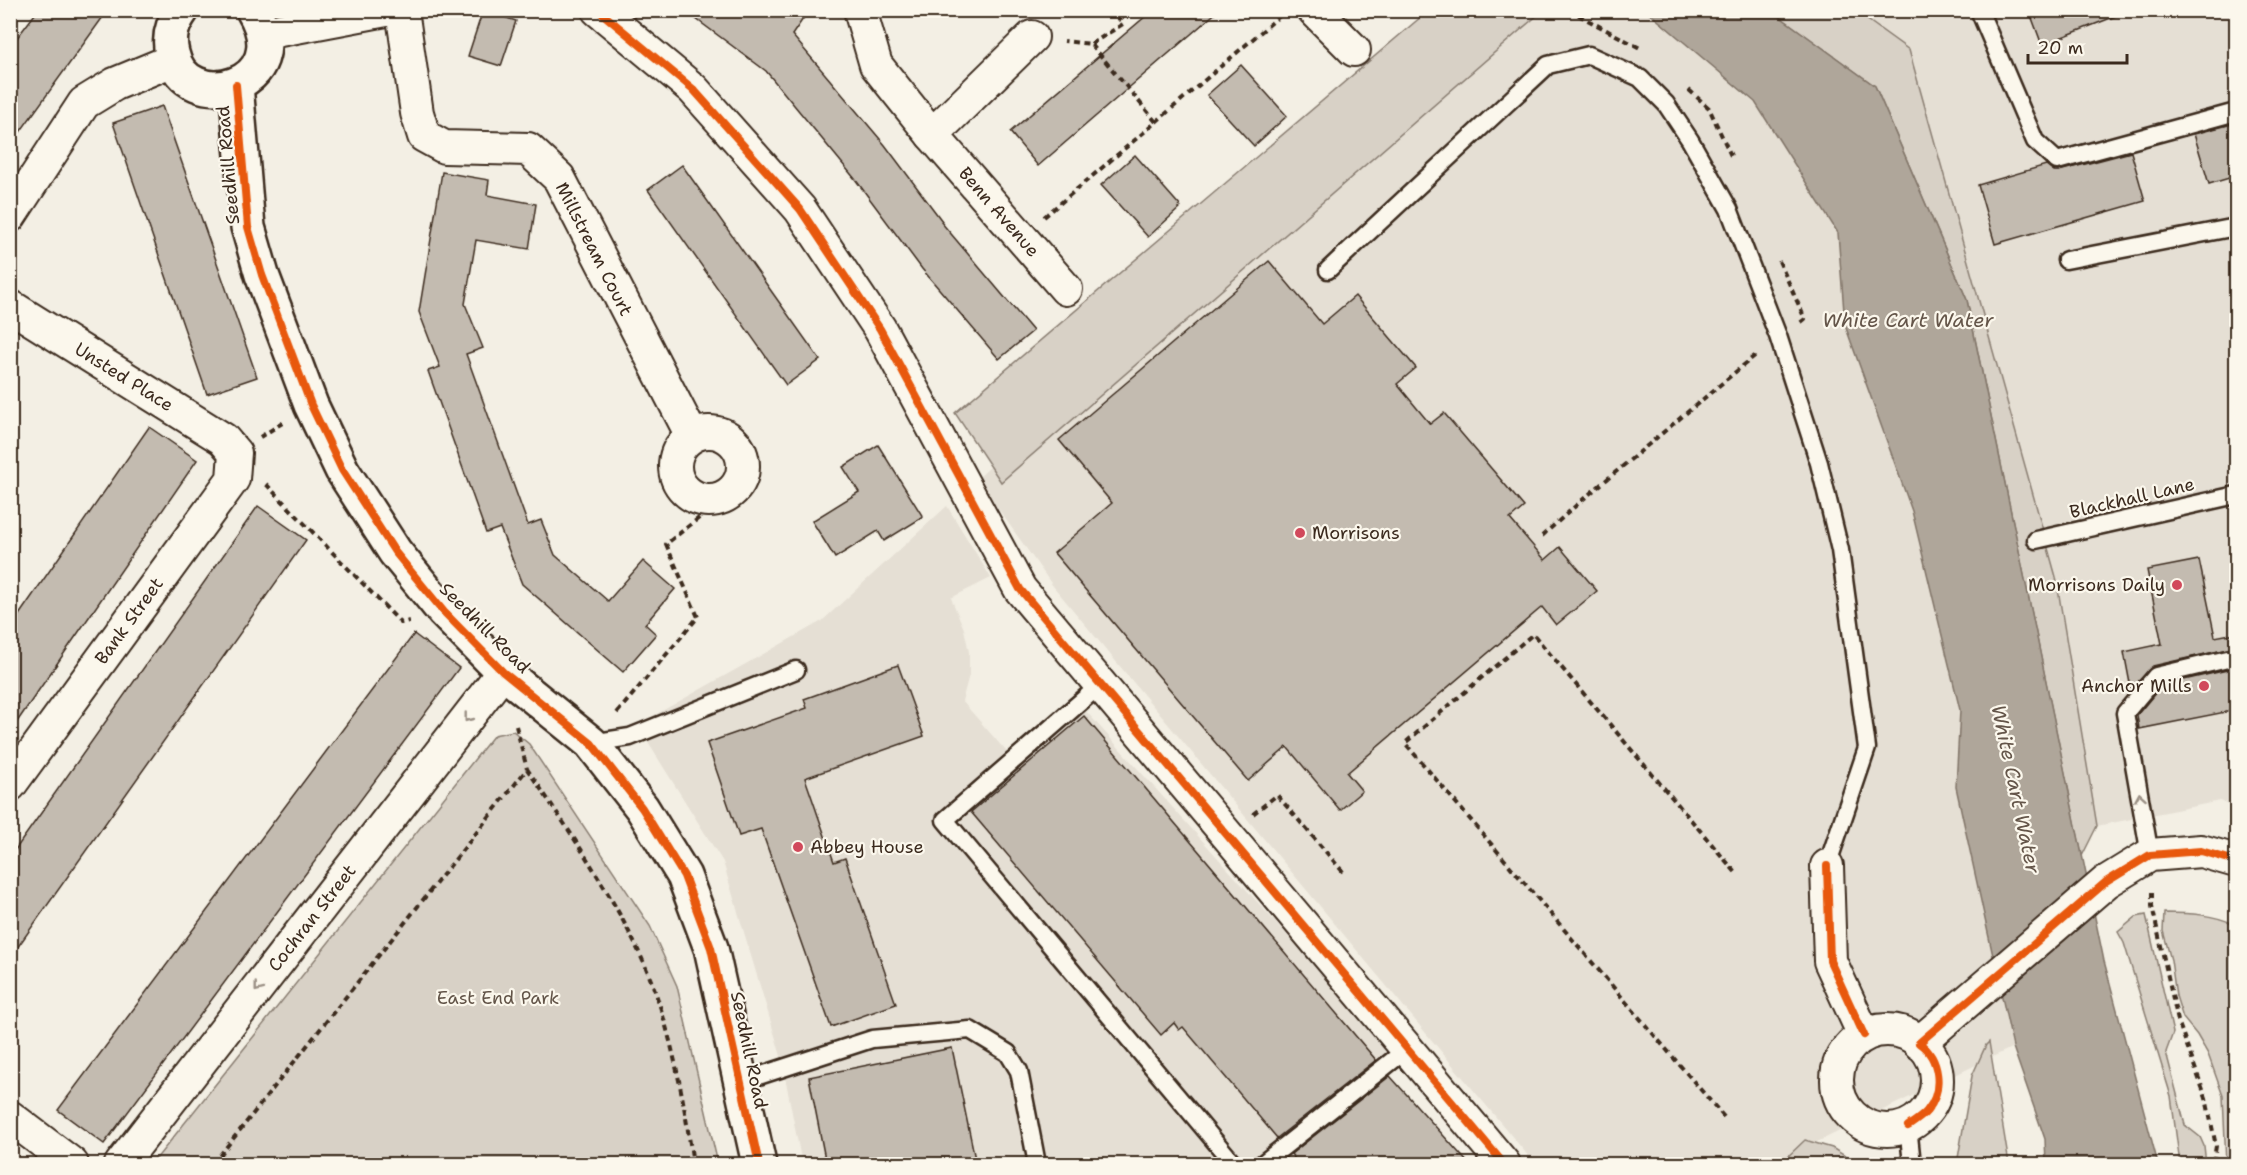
<svg xmlns="http://www.w3.org/2000/svg" width="2247" height="1175" viewBox="0 0 2247 1175" font-family="'Shantell Sans',sans-serif">
	<style>
		.built { fill: #e5dfd4 }
		.green { fill: #d8d1c6; stroke: #8a7e72; stroke-width: 1.5 }
		.water { fill: #afa69a; stroke: #817468; stroke-width: 1.5 }
		.building { fill: #c3bbb0; stroke: #3b2a1e; stroke-width: 1.5 }
		.lines { fill: none; stroke-linecap: round; stroke-linejoin: round }
		.service-casing { stroke: #3b2a1e; stroke-width: 21 }
		.minor-casing { stroke: #3b2a1e; stroke-width: 36 }
		.tertiary-casing { stroke: #3b2a1e; stroke-width: 38 }
		.path { stroke: #3b2a1e; stroke-width: 4; stroke-dasharray: 6 4.5; stroke-linecap: butt }
		.service { stroke: #fbf7ec; stroke-width: 16 }
		.minor { stroke: #fbf7ec; stroke-width: 32 }
		.tertiary { stroke: #fbf7ec; stroke-width: 33 }
		.cycleway-casing { stroke: #fbf7ec; stroke-width: 11 }
		.cycleway { stroke: #e8590c; stroke-width: 8 }
		.oneway { stroke: #9b9085 }
		.poi-dot { fill: #d1495b; stroke: #fbf7ec; stroke-width: 2 }
		.labels { text-anchor: middle; stroke-width: 4.5; stroke-linejoin: round; paint-order: stroke }
		.street-label { font-size: 18px; fill: #3b2a1e; stroke: #fbf7ec }
		.poi-label { font-size: 18px; fill: #3b2a1e; stroke: #fbf7ec; text-anchor: start }
		.park-label { font-size: 18px; fill: #625448; stroke: #fbf7ec }
		.water-label { font-size: 20px; font-style: italic; fill: #645549; stroke: #fbf7ec }
	</style>
	<rect width="100%" height="100%" fill="#f3efe4"/>
	<filter id="ink" filterUnits="userSpaceOnUse"><feTurbulence type="fractalNoise" baseFrequency=".0167" numOctaves="2"/><feDisplacementMap in="SourceGraphic" scale="12" xChannelSelector="R" yChannelSelector="G"/><feConvolveMatrix kernelMatrix="1 2 1 2 8 2 1 2 1" color-interpolation-filters="sRGB"/></filter>
	<g filter="url(#ink)">
		<!-- built -->
		<g class="built">
			<path d="M1477,11H1647L1755,102L1838,233L1845,325L1912,511L1960,710L1956,787L2013,1047L1815,1143L1788,1164H1535L1053,586L977,479L1467,28Z"/>
			<path d="M1855,11H2236V806L2220,801L2097,826L2056,577L1909,50Z"/>
			<path d="M947,506L991,578L951,598L964,629L969,652V675L962,701L1020,767L1084,709L1403,1064L1278,1164H802L781,1056L723,862L637,725L822,621Z"/>
		</g>
		<!-- green -->
		<g class="green">
			<path d="M1537,10L1540,13L1001,482L955,413L1428,11Z"/>
			<path d="M1772,11H1855L1909,50L2056,577L2097,826L2082,856L1967,300L1875,86Z"/>
			<path d="M513,731L529,744L650,926L677,986L718,1164H152L494,735Z"/>
			<path d="M2164,913C2189,913 2214,914 2236,925V1164H2226L2223,1096L2208,1054L2197,1035L2183,1018L2176,996L2171,960L2163,931Z"/>
			<path d="M2146,915L2173,1033L2166,1052L2185,1125L2200,1137L2204,1146L2206,1164H2180L2171,1096L2124,943L2118,932L2136,917Z"/>
			<path d="M1989,1042L2009,1164H1957L1972,1076L1986,1045Z"/>
			<path d="M1805,1140L1832,1148L1858,1164H1780Z"/>
		</g>
		<!-- water -->
		<path class="water" d="M1647,11H1772L1875,86L1967,300L2104,961L2158,1164H2046L2045,1139L2013,1047L1956,787L1960,710L1912,511L1845,325L1838,233L1755,102Z"/>
		<!-- building -->
		<g class="building">
			<path d="M38,10H108L10,146V47Z"/>
			<path d="M483,10L516,21L501,66L468,56Z"/>
			<path d="M684,10H809L792,35L885,145L942,221L941,222L1033,331L999,359L922,269L855,179L766,71Z"/>
			<path d="M1153,10H1219L1038,166L1010,132Z"/>
			<path d="M2029,10H2125L2126,12L2042,45Z"/>
			<path d="M1241,65L1287,116L1254,146L1207,95Z"/>
			<path d="M162,106L257,377L207,394L113,123Z"/>
			<path d="M2236,123V176L2209,184L2194,134Z"/>
			<path d="M2131,152L2145,201L1995,244L1978,185L2046,165L2054,171H2059Z"/>
			<path d="M1135,155L1181,207L1148,237L1101,185Z"/>
			<path d="M682,165L820,360L786,385L648,190Z"/>
			<path d="M442,172L489,180L487,195L536,204L529,249L476,240L465,304L483,348L466,354L528,525L541,520L555,555L608,601L643,561L675,589L645,624L656,634L623,672L522,584L500,528L486,533L428,371L440,367L419,312Z"/>
			<path d="M1269,261L1322,324L1355,296L1416,368L1397,384L1430,424L1444,413L1524,507L1510,519L1545,560L1560,547L1597,591L1556,625L1542,607L1347,773L1362,791L1340,810L1287,747L1248,781L1054,553L1112,503L1059,440Z"/>
			<path d="M149,427L197,460L10,732V628Z"/>
			<path d="M878,445L923,517L884,541L878,531L835,558L812,521L859,492L843,467Z"/>
			<path d="M258,506L306,540L10,958V857Z"/>
			<path d="M2199,560L2215,637L2236,633V647L2153,666L2131,689L2124,652L2162,644L2147,570Z"/>
			<path d="M414,634L459,668L104,1144L58,1110Z"/>
			<path d="M898,665L924,736L805,778L834,862L845,858L896,1004L831,1027L761,829L739,836L707,743L807,708L804,699Z"/>
			<path d="M2236,668V710L2139,729L2137,715L2162,685Z"/>
			<path d="M1084,716L1376,1060L1277,1138L1183,1027L1179,1030L1174,1023L1161,1035L971,812Z"/>
			<path d="M952,1048L976,1164H826L809,1077Z"/>
			<path d="M1390,1076L1469,1164H1299L1291,1154Z"/>
		</g>
		<g class="lines">
			<defs>
				<g id="service">
					<path d="M1979,10L2035,141L2057,161L2236,112"/>
					<path d="M2066,260L2236,227"/>
					<path d="M1328,270L1548,65L1589,55L1640,78L1666,104L1690,140L1729,209L1778,336L1819,463L1840,550L1867,748L1827,866"/>
					<path d="M2036,540L2236,495"/>
					<path d="M1100,685L945,820L1234,1164"/>
					<path d="M591,743L630,737L796,670"/>
					<path d="M2150,855L2125,713L2156,676L2236,657"/>
					<path d="M740,1082L872,1039L970,1030L1008,1053L1019,1071L1037,1164"/>
					<path d="M1908,1126L1912,1164"/>
					<path d="M1262,1164L1407,1049"/>
				</g>
				<g id="minor">
					<path d="M402,10L417,113L424,136L444,147L528,149L559,178L692,436"/>
					<path d="M598,10L693,89L800,209L880,329L1020,589L1504,1164"/>
					<path d="M860,10L876,65L932,135L1032,37"/>
					<path d="M1314,10L1354,50"/>
					<path d="M264,33L386,10"/>
					<path d="M932,135L1066,289"/>
					<path d="M10,216L84,103L115,84L173,60"/>
					<path d="M10,306L223,439L235,453L233,479L10,785"/>
					<circle cx="709" cy="466" r="34"/>
					<path d="M1827,866L1830,961L1864,1035"/>
					<circle cx="1887" cy="1080" r="50"/>
					<path d="M1919,1043L2106,882L2150,855L2201,851L2236,861"/>
					<path d="M10,1117L72,1164"/>
					<path d="M121,1164L503,672"/>
				</g>
				<g id="tertiary">
					<path d="M182,10C172,24 168,37 172,53C185,117 299,87 253,10"/>
					<path d="M236,85L248,227L262,275L311,405L342,470L395,552L444,612L503,672L591,743L642,808L684,876L711,948L759,1164"/>
				</g>
			</defs>
			<!-- service casing -->
			<use href="#service" class="service-casing"/>
			<!-- minor casing -->
			<use href="#minor" class="minor-casing"/>
			<!-- tertiary casing -->
			<use href="#tertiary" class="tertiary-casing"/>
			<!-- path -->
			<g class="path">
				<path d="M1569,10L1640,48"/>
				<path d="M1091,44L1123,24L1112,10"/>
				<path d="M1689,90L1709,108L1732,158"/>
				<path d="M1156,122L1283,13"/>
				<path d="M1044,217L1156,122L1091,44L1064,41"/>
				<path d="M1779,261L1805,319L1800,323"/>
				<path d="M260,437L284,422"/>
				<path d="M266,484L401,623L409,621"/>
				<path d="M1542,536L1581,501L1757,354"/>
				<path d="M617,713L698,617L666,544L723,499"/>
				<path d="M516,726L527,769"/>
				<path d="M1253,814L1277,795L1344,873"/>
				<path d="M2152,892V906L2178,1021L2206,1098L2216,1146L2213,1164"/>
				<path d="M1724,1117L1405,743L1533,634L1737,874"/>
				<path d="M213,1164L527,769C566,825 605,883 635,944C668,1009 683,1093 693,1164"/>
			</g>
			<!-- service -->
			<use href="#service" class="service"/>
			<!-- minor -->
			<use href="#minor" class="minor"/>
			<!-- tertiary -->
			<use href="#tertiary" class="tertiary"/>
			<defs>
				<g id="cycleway">
					<path d="M598,10L693,89L800,209L880,329L1020,589L1504,1164"/>
					<path d="M236,85L248,227L262,275L311,405L342,470L395,552L444,612L503,672L591,743L642,808L684,876L711,948L759,1164"/>
					<path d="M1827,866L1830,961L1864,1035"/>
					<path d="M1908,1126C1914,1122 1922,1117 1927,1111C1944,1090 1940,1058 1919,1043L2106,882L2150,855L2201,851L2236,861"/>
				</g>
			</defs>
			<!-- cycleway casing -->
			<use href="#cycleway" class="cycleway-casing"/>
			<!-- cycleway -->
			<use href="#cycleway" class="cycleway"/>
		</g>
		<!-- one-way arrows -->
		<defs><path id="oneway-chevron" d="M-2-3.5L2.5 0L-2 3.5" fill="none" stroke-width="1.6" stroke-linecap="round" stroke-linejoin="round" transform="scale(1.5)"/></defs>
		<g class="oneway">
			<use href="#oneway-chevron" transform="translate(468 718) rotate(128)"/>
			<use href="#oneway-chevron" transform="translate(2140 797) rotate(-100)"/>
			<use href="#oneway-chevron" transform="translate(258 988) rotate(128)"/>
		</g>
	</g>
	<!-- markers -->
	<g class="poi-dot">
		<circle cx="1300" cy="533" r="6"/>
		<circle cx="2177" cy="585" r="6"/>
		<circle cx="2204" cy="686" r="6"/>
		<circle cx="798" cy="847" r="6"/>
	</g>
	<g class="labels">
		<!-- street labels -->
		<g class="street-label">
			<text transform="translate(228 165) rotate(-95)" y="6">Seedhill Road</text>
			<text transform="translate(999 212) rotate(49)" y="6">Benn Avenue</text>
			<text transform="translate(594 249) rotate(63)" y="6">Millstream Court</text>
			<text transform="translate(124 377) rotate(32)" y="6">Unsted Place</text>
			<text transform="translate(2132 498) rotate(-13)" y="6">Blackhall Lane</text>
			<text transform="translate(129 621) rotate(-54)" y="6">Bank Street</text>
			<text transform="translate(485 628) rotate(45)" y="6">Seedhill Road</text>
			<text transform="translate(312 918) rotate(-52)" y="6">Cochran Street</text>
			<text transform="translate(749 1050) rotate(78)" y="6">Seedhill Road</text>
		</g>
		<!-- poi labels -->
		<g class="poi-label">
			<text x="1312" y="539">Morrisons</text>
			<text x="2165" y="591" text-anchor="end">Morrisons Daily</text>
			<text x="2192" y="692" text-anchor="end">Anchor Mills</text>
			<text x="810" y="853">Abbey House</text>
		</g>
		<!-- park labels -->
		<g class="park-label">
			<text x="498" y="1004">East End Park</text>
		</g>
		<!-- water labels -->
		<g class="water-label">
			<text x="1908" y="327">White Cart Water</text>
			<text transform="translate(2016 789) rotate(78)" y="7">White Cart Water</text>
		</g>
	</g>
	<!-- margin -->
	<rect width="2247" height="1175" fill="none" stroke="#fbf7ec" stroke-width="36"/>
	<rect x="18" y="18" width="2211" height="1139" fill="none" stroke="#3b2a1e" stroke-width="2" filter="url(#ink)"/>
	<!-- scale -->
	<path d="M2028 54v9h99v-9" fill="none" stroke="#3b2a1e" stroke-width="3"/>
	<text x="2037" y="54" font-size="18" fill="#3b2a1e" stroke="#fbf7ec" stroke-width="4.5" paint-order="stroke">20 m</text>
</svg>
